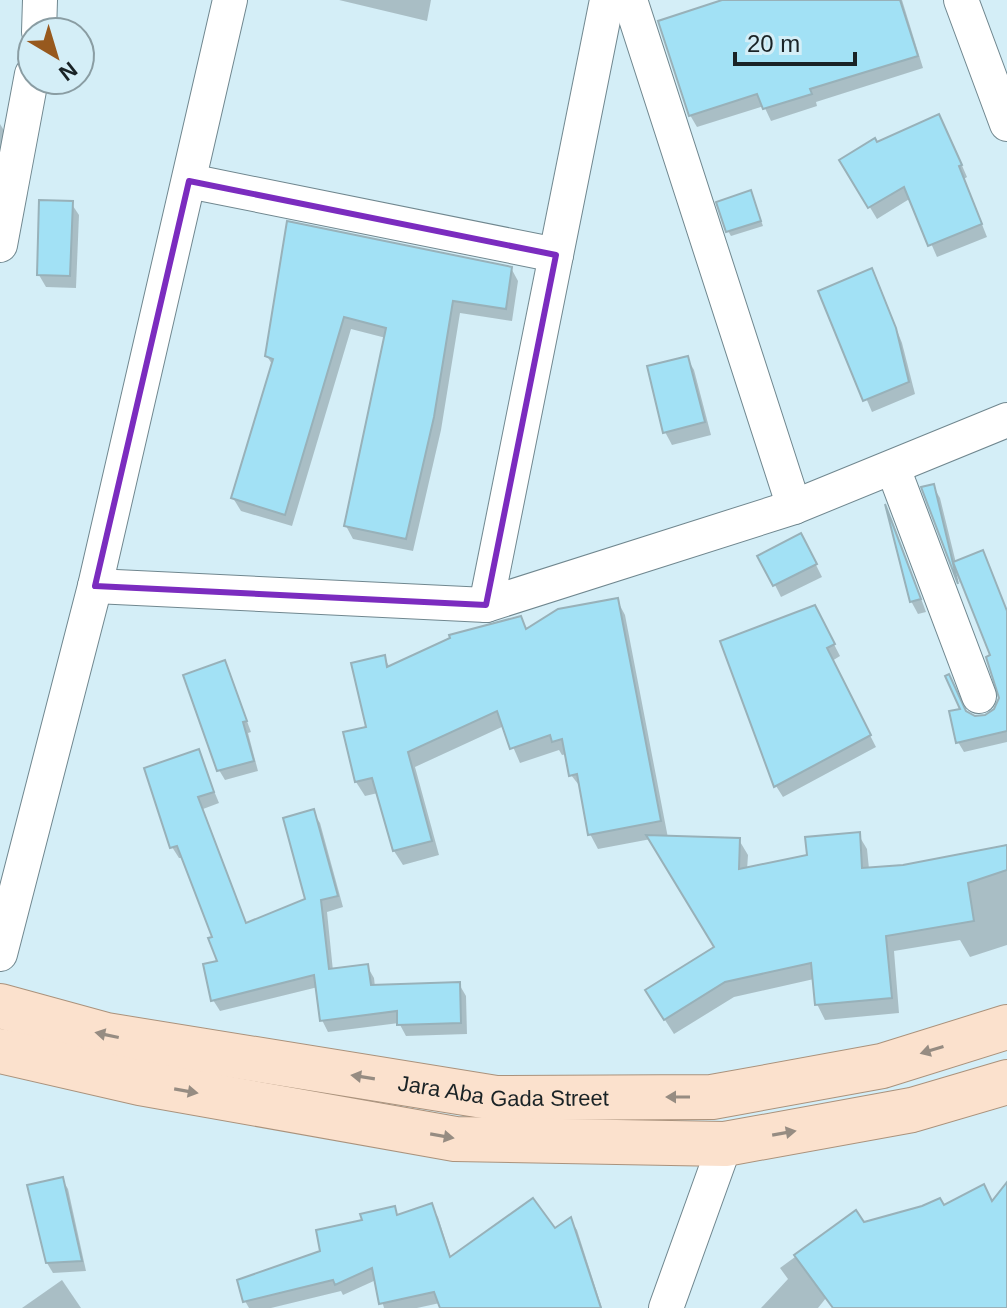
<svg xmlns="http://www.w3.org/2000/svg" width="1007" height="1308" viewBox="0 0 1007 1308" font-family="Arial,sans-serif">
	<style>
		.shadow { fill: #0003 }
		.building { fill: #a2e1f5; stroke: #98b1b9; stroke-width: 2 }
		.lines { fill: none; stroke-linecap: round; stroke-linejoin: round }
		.minor-casing { stroke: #70878f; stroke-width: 36 }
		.primary-casing { stroke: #aa927c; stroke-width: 46 }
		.minor { stroke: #fff; stroke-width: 34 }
		.primary { stroke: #fbe1cd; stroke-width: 44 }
		.oneway { fill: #968c82 }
		.marked { fill: none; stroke: #7b2cbf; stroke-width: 6; stroke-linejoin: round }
		.labels { text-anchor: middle; stroke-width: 7; stroke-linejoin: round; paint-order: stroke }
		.street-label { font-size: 22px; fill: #1a2326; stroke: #d4eef7 }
	</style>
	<rect width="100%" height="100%" fill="#d4eef7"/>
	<!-- shadow -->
	<g class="shadow">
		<path d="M339,0H431L427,21Z"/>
		<path d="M724,0H902L923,68L816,102L817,106L771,121L764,106L697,127L690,115Z"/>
		<path d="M0,124L10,140L0,186Z"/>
		<path d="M946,129L967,177L964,179L987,237L937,257L911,198L877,219L842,161L877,145Z"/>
		<path d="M751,192L763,226L731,236L728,231Z"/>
		<path d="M71,203L79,215L76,288L46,287L39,275Z"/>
		<path d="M289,224L511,268L518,281L512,321L460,313L441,430L413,551L353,539L346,526L386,338L351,329L292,526L241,511L233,498L273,366L267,356Z"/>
		<path d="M878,283L902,343L915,394L872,412L821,292Z"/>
		<path d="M687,358L694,370L711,435L672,445L665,432Z"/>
		<path d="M933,486L940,498L956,563L1007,612V742L964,752L958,742L975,718L986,717L995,711L1001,699L993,656L962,580L960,583L924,488Z"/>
		<path d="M891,517L926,612L918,614L911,601Z"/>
		<path d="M807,547L822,577L781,597L775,585Z"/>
		<path d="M617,600L625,615L668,838L739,840L748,855L747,870L809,857L858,834L867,849L869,869L903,867L983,852L1007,844V945L970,957L960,940L894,951L899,1013L825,1020L817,1004L814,979L734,997L674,1034L656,1006L716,948L651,839L598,849L590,834L582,789L571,775L567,754L562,755L559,750L520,763L504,726L415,767L439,855L403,865L394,851L378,793L365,796L356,782L384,657L390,668L520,618L528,630Z"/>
		<path d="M821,619L840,656L832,661L876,747L783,797L776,786L723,642Z"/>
		<path d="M225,662L251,732L248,733L258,771L225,780L219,770Z"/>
		<path d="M198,752L219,803L203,809L247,925L307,900L313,812L320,823L343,907L327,912L333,971L367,966L374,978L375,987L459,984L466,996L467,1034L406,1036L399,1023L328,1032L322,1020L318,987L220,1011L213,1000L219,962L214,938L183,858H179L172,847Z"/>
		<path d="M62,1179L68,1189L86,1271L53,1273L47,1263Z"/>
		<path d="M1007,1185V1308H833L826,1298L818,1308H761L788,1279L780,1268L855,1213L863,1224L943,1208L992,1203Z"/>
		<path d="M431,1206L438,1217L451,1258L554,1230L570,1219L577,1230L602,1308H474L504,1289L417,1308H384L376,1280L343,1295L341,1291L271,1308H249L245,1301L322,1253L364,1221L394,1209L398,1216Z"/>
		<path d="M62,1280L81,1308H22Z"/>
	</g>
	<!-- building -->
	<g class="building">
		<path d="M722,0H900L918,56L810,89L812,94L763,109L757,94L689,116L658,21Z"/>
		<path d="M939,114L962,165L959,166L982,224L928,246L904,187L868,208L839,160L875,138L877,142Z"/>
		<path d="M751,190L761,221L726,232L716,202Z"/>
		<path d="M39,200L73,201L70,276L37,275Z"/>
		<path d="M287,221L512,267L506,309L453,301L434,417L406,539L344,526L386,328L344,317L285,515L231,498L273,359L265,356Z"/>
		<path d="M872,268L896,328L909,382L863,401L818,291Z"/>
		<path d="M688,356L705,422L663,433L647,366Z"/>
		<path d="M934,484L958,584L921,487Z"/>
		<path d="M885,504L921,599L910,602Z"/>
		<path d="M801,533L817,564L773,586L757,556Z"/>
		<path d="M983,550L1007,611V731L956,743L949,711L960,709L945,676L949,674L966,711L975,716L985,715L994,709L999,698L986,657L990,655L953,562Z"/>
		<path d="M618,598L661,821L588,835L577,774L569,776L562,739L552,742L550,735L510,749L497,711L408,752L432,841L393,851L372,778L355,782L343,732L366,727L351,663L385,655L387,667L450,638L449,635L521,616L526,629L558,609Z"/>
		<path d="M815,605L835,644L827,648L871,735L774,787L720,641Z"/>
		<path d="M225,660L247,721L243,722L254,761L217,771L183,675Z"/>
		<path d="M199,749L214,792L198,797L246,923L305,899L283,818L314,809L338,896L321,900L329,969L368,964L371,985L460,982L461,1023L397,1025V1011L320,1021L314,975L211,1001L203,964L217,961L208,938L212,937L177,846L170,848L144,768Z"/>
		<path d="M860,832L862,868L903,865L1007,845V870L968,883L974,921L886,936L892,998L815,1005L811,963L725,982L664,1020L645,990L714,947L646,835L740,838L739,869L807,855L805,837Z"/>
		<path d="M63,1177L82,1261L46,1263L27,1185Z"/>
		<path d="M1007,1182V1308H833L794,1255L856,1210L864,1222L922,1206L940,1198L944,1205L984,1184L992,1201Z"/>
		<path d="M533,1198L555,1228L571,1217L601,1308H440L434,1292L379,1304L372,1268L335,1285L333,1280L243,1302L237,1280L320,1251L316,1230L362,1220L360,1214L395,1206L397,1215L432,1203L450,1257Z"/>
	</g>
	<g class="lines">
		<defs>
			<g id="minor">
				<path d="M630,0L794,507"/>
				<path d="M961,0L1007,124"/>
				<path d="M39,32L40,0"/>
				<path d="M189,181L556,255"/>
				<path d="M0,245L32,74"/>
				<path d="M893,468L979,696"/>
				<path d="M95,586L486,605L794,507L1007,420"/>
				<path d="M486,605L607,0"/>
				<path d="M0,954L95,586L230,0"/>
				<path d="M666,1308L725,1144"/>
			</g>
			<g id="primary">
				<path id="s1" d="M0,1006L106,1035L496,1098L712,1097L882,1066L1007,1027"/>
				<path d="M0,1051L140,1083L455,1139L725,1144L912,1110L1007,1082"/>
			</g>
		</defs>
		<!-- minor casing -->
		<use href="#minor" class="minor-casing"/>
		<!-- primary casing -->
		<use href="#primary" class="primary-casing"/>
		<!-- minor -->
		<use href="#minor" class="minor"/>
		<!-- primary -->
		<use href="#primary" class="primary"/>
	</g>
	<!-- one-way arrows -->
	<defs><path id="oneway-solid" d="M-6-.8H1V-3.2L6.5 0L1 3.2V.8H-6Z" transform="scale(2)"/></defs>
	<g class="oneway">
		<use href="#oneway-solid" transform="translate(107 1035) rotate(-168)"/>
		<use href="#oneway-solid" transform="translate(932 1050) rotate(163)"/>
		<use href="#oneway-solid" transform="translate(363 1077) rotate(-171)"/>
		<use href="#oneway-solid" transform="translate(186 1091) rotate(10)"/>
		<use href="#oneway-solid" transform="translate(678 1097) rotate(180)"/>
		<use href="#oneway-solid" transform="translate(784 1133) rotate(-10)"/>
		<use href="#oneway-solid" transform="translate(442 1136) rotate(10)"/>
	</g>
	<!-- marked area -->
	<path class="marked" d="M189,181L556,255L486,605L95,586Z"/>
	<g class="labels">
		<!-- street labels -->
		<g class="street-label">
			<text dy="8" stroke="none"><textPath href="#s1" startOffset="512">Jara Aba Gada Street</textPath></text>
		</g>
	</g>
	<!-- north arrow -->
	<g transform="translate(56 56) rotate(142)"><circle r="38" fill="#d4eef7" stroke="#8a9da3" stroke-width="2"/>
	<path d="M0-6L14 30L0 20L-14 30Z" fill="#97591e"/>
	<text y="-12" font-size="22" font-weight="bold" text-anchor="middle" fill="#1a2326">N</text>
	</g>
	<!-- scale -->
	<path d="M735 52v12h120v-12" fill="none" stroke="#1a2326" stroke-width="4"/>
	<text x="747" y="52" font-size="24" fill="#1a2326" stroke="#d4eef7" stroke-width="6" paint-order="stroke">20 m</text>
</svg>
